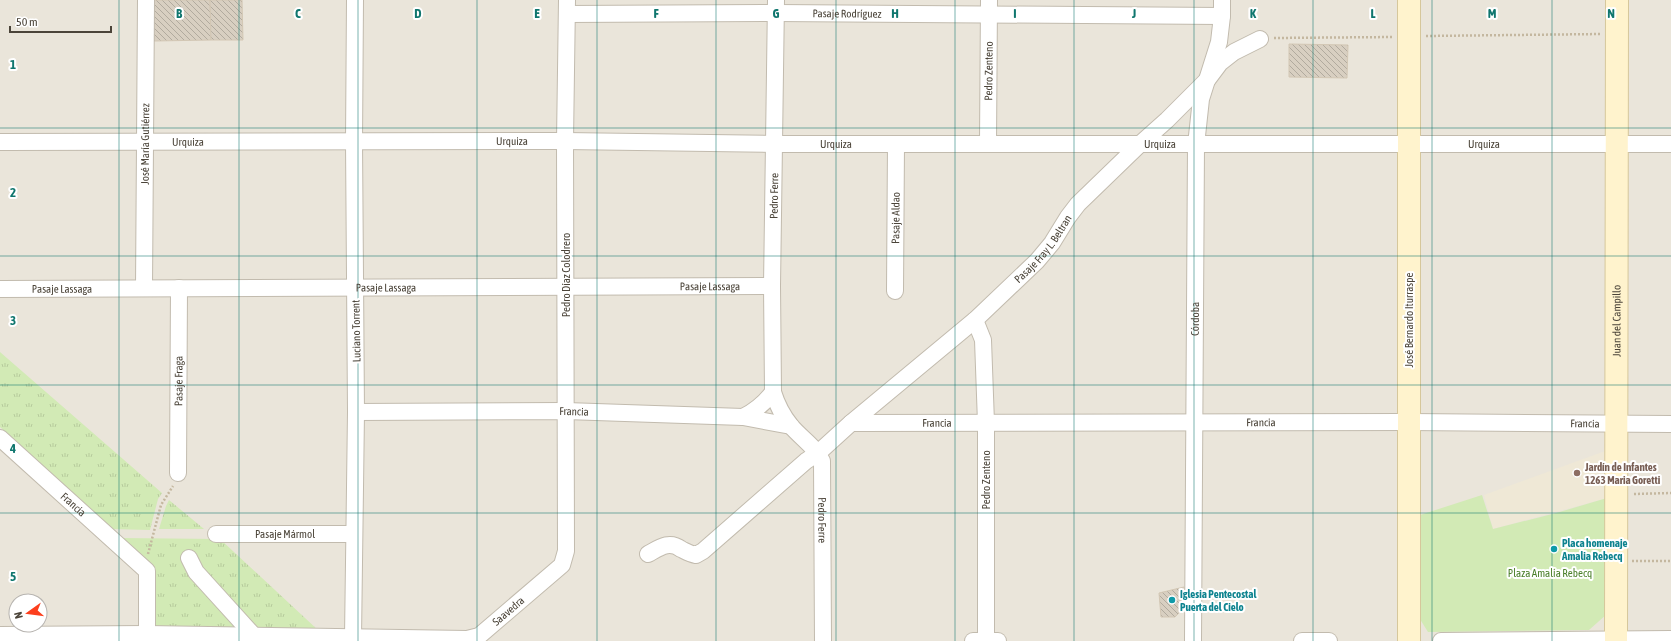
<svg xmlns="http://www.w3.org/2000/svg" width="1671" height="641" viewBox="0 0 1671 641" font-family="'Asap Condensed',sans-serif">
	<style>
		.residential { fill: #eae5da; fill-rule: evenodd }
		.education { fill: #efe8d6 }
		.grass { fill: url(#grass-tufts) }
		.green { fill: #d2eab5 }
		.building { fill: url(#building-back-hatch); stroke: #d3c7b4 }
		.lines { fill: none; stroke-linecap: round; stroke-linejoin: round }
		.street-casing { stroke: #c2bbae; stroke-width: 18 }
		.secondary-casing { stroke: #d6c79b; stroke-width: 24 }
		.path { stroke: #c4b79f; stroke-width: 2.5; stroke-dasharray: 2 2; stroke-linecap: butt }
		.street { stroke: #fff; stroke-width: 16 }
		.secondary { stroke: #fff3cd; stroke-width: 22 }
		.grid { fill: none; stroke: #0f766e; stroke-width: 1; stroke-opacity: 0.55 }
		.education-dot { fill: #8d6e63; stroke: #fff; stroke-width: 1.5 }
		.culture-dot { fill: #0f9aa8; stroke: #fff; stroke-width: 1.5 }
		.labels { text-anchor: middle; stroke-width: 4; stroke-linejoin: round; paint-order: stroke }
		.street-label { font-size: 11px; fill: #4b4439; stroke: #fff }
		.education-label { font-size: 11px; font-weight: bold; fill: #785e54; stroke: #fff; text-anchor: start }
		.culture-label { font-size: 11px; font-weight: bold; fill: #0d838f; stroke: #fff; text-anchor: start }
		.park-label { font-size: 11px; fill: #4a7f2a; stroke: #fff }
		.grid-label { font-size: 13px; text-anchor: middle; font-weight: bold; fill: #0f766e; stroke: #fff; stroke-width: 4; stroke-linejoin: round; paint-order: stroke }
	</style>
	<defs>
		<pattern id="grass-tufts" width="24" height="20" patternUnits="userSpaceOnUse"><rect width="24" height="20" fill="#d2eab5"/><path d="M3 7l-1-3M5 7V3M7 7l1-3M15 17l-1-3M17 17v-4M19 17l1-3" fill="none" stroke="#b6ca9c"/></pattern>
		<pattern id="building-back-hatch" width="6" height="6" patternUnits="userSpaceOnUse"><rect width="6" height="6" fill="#d8cfc1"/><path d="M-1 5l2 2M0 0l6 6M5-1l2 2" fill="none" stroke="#b1aa9e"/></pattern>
	</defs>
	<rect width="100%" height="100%" fill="#f6f3ec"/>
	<!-- residential -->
	<path class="residential" d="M0,0H1671V641H0ZM16,601H40V625H16Z"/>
	<!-- education -->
	<path class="education" d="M1608,450L1607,498L1493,529L1484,495Z"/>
	<!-- grass -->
	<g class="grass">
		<path d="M0,352L162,493L158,499L150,530L110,529L0,427Z"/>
		<path d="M169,500L204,529H159L166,506Z"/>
		<path d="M120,538L220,539L319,631L154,630V568Z"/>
	</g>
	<!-- green -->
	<path class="green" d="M1482,495L1493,529L1556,513L1607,498V614L1589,630L1428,632L1418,616L1417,516Z"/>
	<!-- building -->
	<g class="building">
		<path d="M152,0H210L211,40L154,41Z"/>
		<path d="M210,0H242L243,40H211Z"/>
		<path d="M1289,44L1348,45L1347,78L1289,77Z"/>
		<path d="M1184,587L1185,607L1175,617H1161L1159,593Z"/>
	</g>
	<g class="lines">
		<defs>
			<g id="street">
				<path id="s1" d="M776,0L772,286L773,392C777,405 782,415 791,426C801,438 815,446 822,461L823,641"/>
				<path id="s2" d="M567,14L776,13L1222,16"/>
				<path id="s3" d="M0,142L565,141L775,144H1671"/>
				<path id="s4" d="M988,143L989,0"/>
				<path id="s5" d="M144,288L146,0"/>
				<path id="s6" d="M0,289L772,286"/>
				<path id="s7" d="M895,291L896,144"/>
				<path d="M975,320L983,340L986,423V641"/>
				<path id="s8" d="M356,412L566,411L743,417L791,426"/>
				<path d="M743,417C755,411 764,404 773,392"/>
				<path id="s9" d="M851,423L1409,422L1671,424"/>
				<path id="s10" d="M0,438L147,571V641"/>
				<path id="s11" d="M178,473L179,288"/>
				<path id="s12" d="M216,534H354"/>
				<path id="s13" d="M648,554C659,548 669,540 681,549C687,552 690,554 696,555L703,551L806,461L818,453L851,423L975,320L1037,261L1052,243L1068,217L1078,204L1139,145L1167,120L1208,79L1220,63L1234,52L1260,39"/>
				<path d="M189,558L196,572L255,637"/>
				<path id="s14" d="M0,635L147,634L467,639L479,636L562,565L566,551L565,141L567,0"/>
				<path d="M353,638L356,412L354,142L355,0"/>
				<path d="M973,641H998"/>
				<path id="s15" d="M1193,641L1196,145L1201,99L1219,42L1222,16V0"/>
				<path d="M1302,641H1329"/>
				<path d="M1441,641L1671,639"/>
			</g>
			<g id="secondary">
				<path d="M1409,0V641"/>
				<path id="s16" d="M1616,641L1617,0"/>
			</g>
		</defs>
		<!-- street casing -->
		<use href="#street" class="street-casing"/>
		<!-- secondary casing -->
		<use href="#secondary" class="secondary-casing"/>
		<!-- path -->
		<g class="path">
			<path d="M1426,36L1601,34"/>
			<path d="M1274,38L1393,37"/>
			<path d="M1634,494L1671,493"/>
			<path d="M148,554L161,505L173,486"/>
			<path d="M1632,561H1671"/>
		</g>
		<!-- street -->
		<use href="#street" class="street"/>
		<!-- secondary -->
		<use href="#secondary" class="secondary"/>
	</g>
	<!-- grid -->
	<path class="grid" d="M119,0V641M239,0V641M358,0V641M477,0V641M597,0V641M716,0V641M836,0V641M955,0V641M1074,0V641M1194,0V641M1313,0V641M1432,0V641M1552,0V641M0,128H1671M0,256H1671M0,385H1671M0,513H1671"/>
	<!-- markers -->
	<circle class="education-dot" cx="1577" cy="473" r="4"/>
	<g class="culture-dot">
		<circle cx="1554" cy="549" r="4"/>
		<circle cx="1172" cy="600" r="4"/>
	</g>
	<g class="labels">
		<!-- street labels -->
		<g class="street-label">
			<text dy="4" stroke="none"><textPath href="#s2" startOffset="280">Pasaje Rodríguez</textPath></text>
			<text dy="4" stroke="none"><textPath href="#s4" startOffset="72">Pedro Zenteno</textPath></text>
			<text dy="4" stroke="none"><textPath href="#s3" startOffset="512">Urquiza</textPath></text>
			<text dy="4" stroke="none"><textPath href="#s3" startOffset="188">Urquiza</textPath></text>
			<text dy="4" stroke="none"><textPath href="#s5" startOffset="144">José María Gutiérrez</textPath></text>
			<text dy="4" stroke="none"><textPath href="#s3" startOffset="836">Urquiza</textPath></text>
			<text dy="4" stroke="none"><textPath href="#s3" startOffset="1484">Urquiza</textPath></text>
			<text dy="4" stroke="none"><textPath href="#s3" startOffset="1160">Urquiza</textPath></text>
			<text transform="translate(774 196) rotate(-89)" y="4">Pedro Ferre</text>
			<text dy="4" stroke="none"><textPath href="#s7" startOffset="73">Pasaje Aldao</textPath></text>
			<text dy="4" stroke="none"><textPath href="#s13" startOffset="516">Pasaje Fray L. Beltran</textPath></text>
			<text transform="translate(566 275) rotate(-90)" y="4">Pedro Díaz Colodrero</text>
			<text dy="4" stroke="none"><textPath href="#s6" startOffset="710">Pasaje Lassaga</textPath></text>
			<text dy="4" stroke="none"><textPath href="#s6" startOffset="386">Pasaje Lassaga</textPath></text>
			<text dy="4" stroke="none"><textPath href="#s6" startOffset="62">Pasaje Lassaga</textPath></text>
			<text dy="4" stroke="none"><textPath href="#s15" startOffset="322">Córdoba</textPath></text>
			<text transform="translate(1409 320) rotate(-90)" y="4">José Bernardo Iturraspe</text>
			<text dy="4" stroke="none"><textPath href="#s16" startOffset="320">Juan del Campillo</textPath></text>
			<text transform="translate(356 331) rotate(-91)" y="4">Luciano Torrent</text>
			<text dy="4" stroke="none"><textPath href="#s11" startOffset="92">Pasaje Fraga</textPath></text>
			<text dy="4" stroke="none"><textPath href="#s8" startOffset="218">Francia</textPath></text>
			<text dy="4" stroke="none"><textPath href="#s9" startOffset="410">Francia</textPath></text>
			<text dy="4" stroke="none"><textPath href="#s9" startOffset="86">Francia</textPath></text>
			<text dy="4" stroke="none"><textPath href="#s9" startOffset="734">Francia</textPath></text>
			<text transform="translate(986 480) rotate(-90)" y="4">Pedro Zenteno</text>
			<text dy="4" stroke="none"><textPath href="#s10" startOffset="99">Francia</textPath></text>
			<text dy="4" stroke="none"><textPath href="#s1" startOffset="537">Pedro Ferre</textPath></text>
			<text dy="4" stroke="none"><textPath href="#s12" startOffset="69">Pasaje Mármol</textPath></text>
			<text dy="4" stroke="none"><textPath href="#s14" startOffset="518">Saavedra</textPath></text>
		</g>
		<!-- education labels -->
		<g class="education-label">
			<text x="1585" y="471">Jardín de Infantes<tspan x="1585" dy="13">1263 Maria Goretti</tspan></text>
		</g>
		<!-- culture labels -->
		<g class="culture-label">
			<text x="1562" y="547">Placa homenaje<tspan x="1562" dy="13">Amalia Rebecq</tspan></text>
			<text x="1180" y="598">Iglesia Pentecostal<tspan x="1180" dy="13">Puerta del Cielo</tspan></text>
		</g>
		<!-- park labels -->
		<g class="park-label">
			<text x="1550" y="577">Plaza Amalia Rebecq</text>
		</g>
	</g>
	<g class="grid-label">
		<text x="179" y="18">B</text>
		<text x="298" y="18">C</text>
		<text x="418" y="18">D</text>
		<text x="537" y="18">E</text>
		<text x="656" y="18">F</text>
		<text x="776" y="18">G</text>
		<text x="895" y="18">H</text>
		<text x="1015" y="18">I</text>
		<text x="1134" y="18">J</text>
		<text x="1253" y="18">K</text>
		<text x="1373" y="18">L</text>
		<text x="1492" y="18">M</text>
		<text x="1611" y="18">N</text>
		<text x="13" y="69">1</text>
		<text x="13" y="197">2</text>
		<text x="13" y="325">3</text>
		<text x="13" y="453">4</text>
		<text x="13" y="581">5</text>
	</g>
	<!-- north arrow -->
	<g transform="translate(28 613) rotate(256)"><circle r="19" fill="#ffffff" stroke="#b7b4b0"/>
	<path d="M0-3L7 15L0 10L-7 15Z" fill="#fc3f1d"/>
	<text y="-6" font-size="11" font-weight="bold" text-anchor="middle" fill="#4b4439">N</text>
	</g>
	<!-- scale -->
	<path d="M10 26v6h101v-6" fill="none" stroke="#4b4439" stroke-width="2"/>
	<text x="16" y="26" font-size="12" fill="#4b4439" stroke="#ffffff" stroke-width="3" paint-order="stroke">50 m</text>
</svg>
